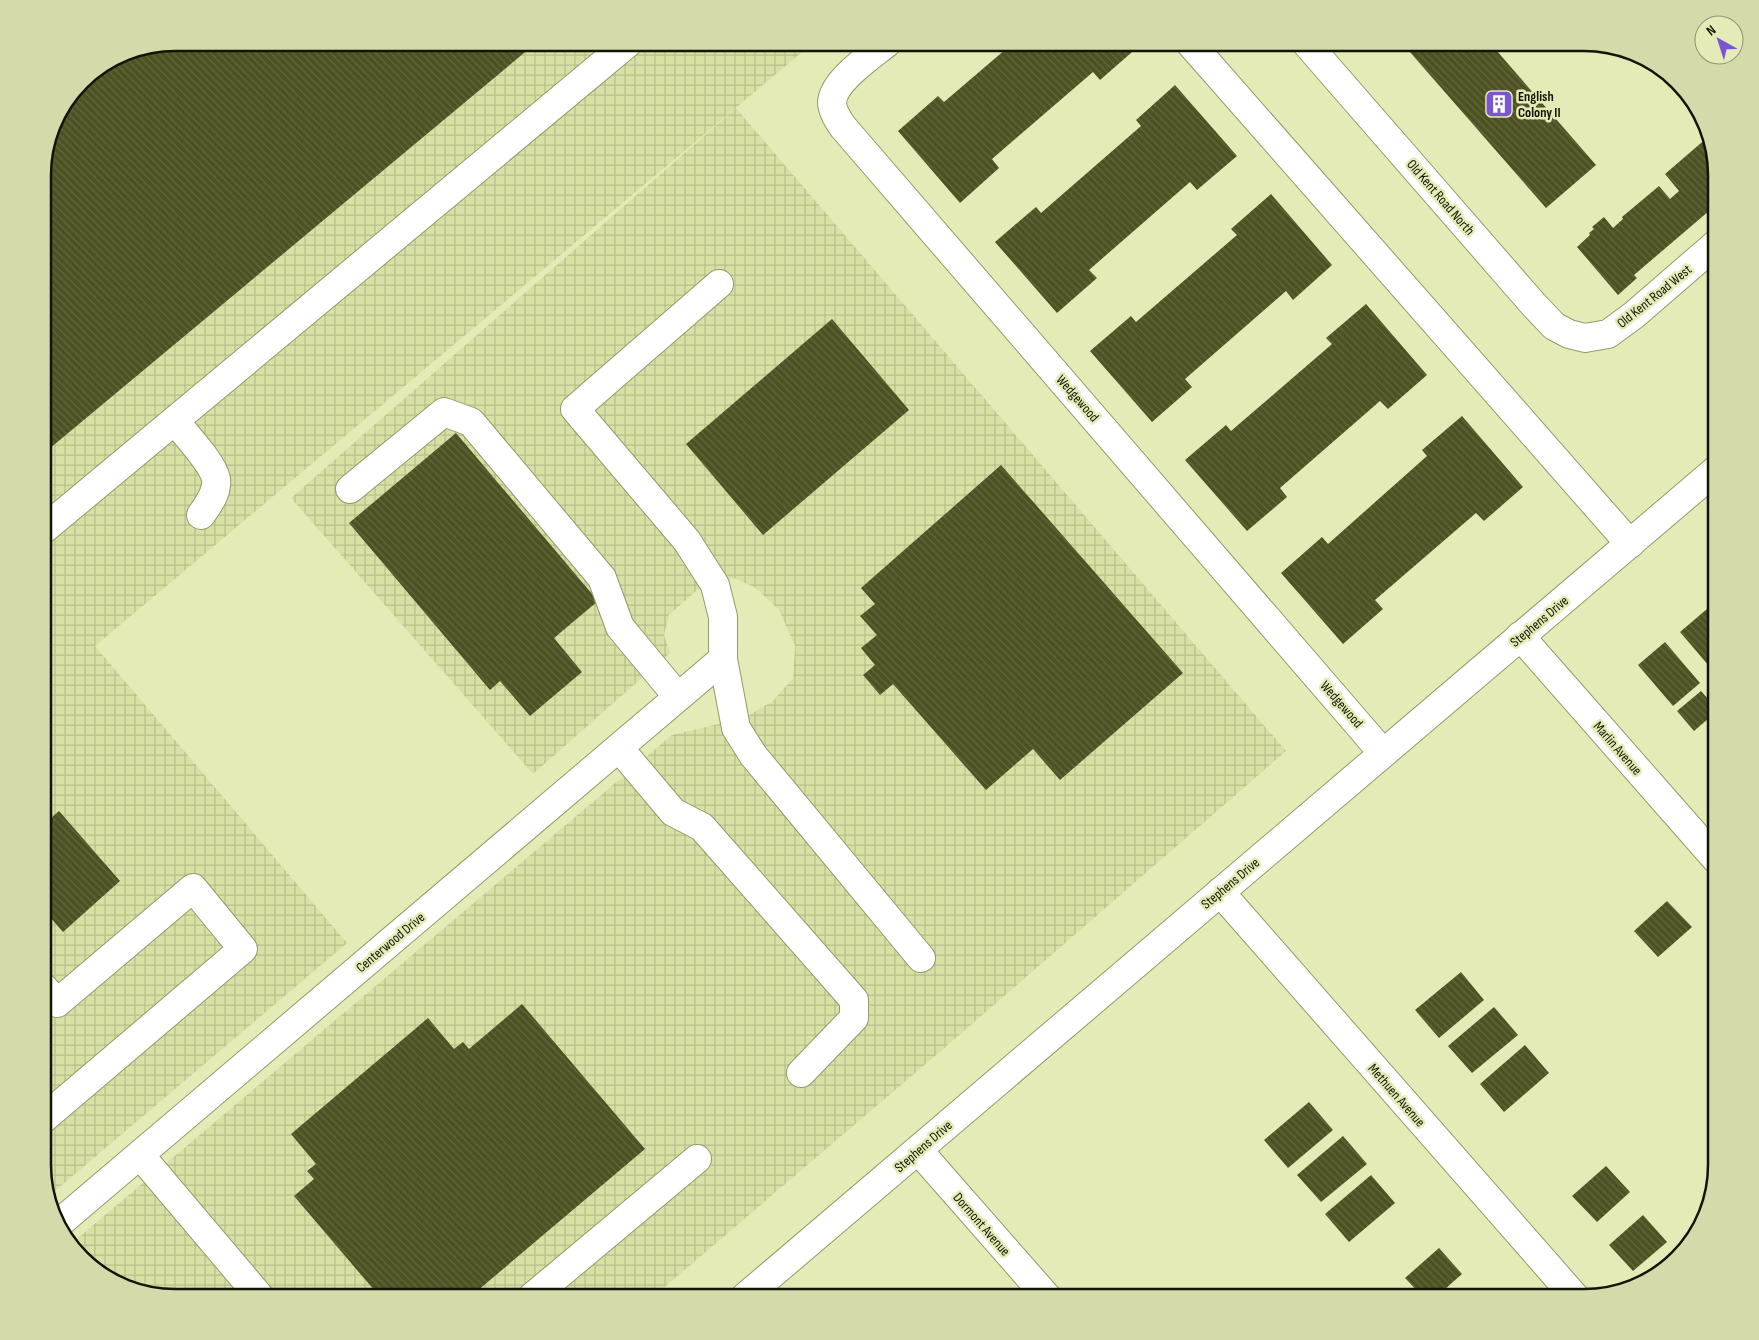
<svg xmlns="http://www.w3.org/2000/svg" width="1759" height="1340" viewBox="0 0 1759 1340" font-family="'Sofia Sans Condensed',sans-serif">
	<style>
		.industrial { fill: url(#industrial-grid) }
		.building { fill: url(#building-back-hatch) }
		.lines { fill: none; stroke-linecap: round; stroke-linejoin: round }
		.minor-casing { stroke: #959a69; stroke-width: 30 }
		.minor { stroke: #fff; stroke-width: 28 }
		.labels { text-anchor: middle; stroke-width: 5; stroke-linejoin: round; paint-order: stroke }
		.poi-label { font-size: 14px; font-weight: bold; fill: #131503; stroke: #e5ebb7; text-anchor: start }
		.street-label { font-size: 14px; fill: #131503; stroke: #e5ebb7 }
		.rim { fill: none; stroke: #131503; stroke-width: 2.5 }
	</style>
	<defs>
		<pattern id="industrial-grid" width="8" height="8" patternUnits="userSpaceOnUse" patternTransform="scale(1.25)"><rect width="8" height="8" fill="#d9e0a4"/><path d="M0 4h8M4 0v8" fill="none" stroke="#b9bf8c"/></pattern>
		<pattern id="building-back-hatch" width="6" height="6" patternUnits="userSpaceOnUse" patternTransform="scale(1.25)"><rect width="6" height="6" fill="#4e5223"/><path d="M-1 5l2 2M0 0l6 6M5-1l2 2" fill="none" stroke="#636740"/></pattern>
	</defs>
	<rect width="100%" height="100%" fill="#e5ebb7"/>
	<!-- industrial -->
	<g class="industrial">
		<path d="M175,43H813L95,646L347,943L49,1196L43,1173V166L56,117L87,76L125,52Z"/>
		<path d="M736,108L1286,751L942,1050L653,1297H175L132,1290L94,1270L72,1243L672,735L744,718L773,701L793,678L795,646L779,610L756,588L734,578L706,582L669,615L664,635L670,653L533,774L291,498Z"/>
	</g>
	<!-- building -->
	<g class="building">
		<path d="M175,42L536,43L43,454V166L56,117L87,76L125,52Z"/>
		<path d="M1013,43H1137L1139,46L1100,80L1093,72L992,159L999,168L960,203L898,131L938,96L944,102Z"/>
		<path d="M1402,43H1490L1596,165L1546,208Z"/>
		<path d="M1175,85L1237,156L1197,190L1190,182L1089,270L1097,278L1057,313L995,242L1036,207L1041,213L1141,126L1136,120Z"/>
		<path d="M1708,137L1716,175V205L1634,275L1637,278L1618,295L1577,247L1590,235L1589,233L1594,229L1592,227L1604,217L1613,228L1623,219L1622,217L1659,186L1670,199L1679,191L1665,174Z"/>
		<path d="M1271,194L1332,265L1293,300L1286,291L1185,379L1192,387L1152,422L1090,351L1131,316L1136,322L1237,235L1231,229Z"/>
		<path d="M1366,304L1427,375L1388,409L1380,401L1280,488L1287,497L1247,531L1185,460L1226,425L1231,431L1332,344L1326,338Z"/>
		<path d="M832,319L909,410L763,535L686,444Z"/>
		<path d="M1462,416L1523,487L1484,521L1476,513L1375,600L1383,609L1343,644L1281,573L1322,537L1328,544L1427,456L1422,450Z"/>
		<path d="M456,433L598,601L554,638L582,672L530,716L500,681L490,690L349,523Z"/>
		<path d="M1001,465L1183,673L1060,780L1033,749L986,790L893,684L880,695L863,675L875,665L861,648L877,635L860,616L875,604L861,588Z"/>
		<path d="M1707,609L1716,620V672L1715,673L1680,632Z"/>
		<path d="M1665,642L1700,683L1673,706L1638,665Z"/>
		<path d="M1701,691L1716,708V712L1694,731L1677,711Z"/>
		<path d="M59,811L120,881L63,932L43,909V825Z"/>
		<path d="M1667,901L1692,927L1658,957L1634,931Z"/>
		<path d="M1461,972L1484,1000L1439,1038L1415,1010Z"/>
		<path d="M522,1004L645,1149L470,1297H380L294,1196L314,1179L307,1171L316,1164L291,1134L428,1018L454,1049L463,1042L469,1049Z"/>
		<path d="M1494,1007L1518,1035L1472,1073L1448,1046Z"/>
		<path d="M1525,1045L1549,1073L1504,1112L1480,1084Z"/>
		<path d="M1309,1102L1333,1130L1288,1168L1264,1140Z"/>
		<path d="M1343,1136L1367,1164L1321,1202L1297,1175Z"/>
		<path d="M1606,1166L1630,1192L1597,1222L1572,1196Z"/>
		<path d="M1371,1175L1395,1203L1349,1242L1325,1214Z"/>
		<path d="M1643,1215L1667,1242L1633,1271L1609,1245Z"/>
		<path d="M1439,1248L1462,1274L1436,1297H1423L1405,1278Z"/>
	</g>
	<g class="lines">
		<defs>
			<g id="minor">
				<path d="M887,43C871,56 834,80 832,102C832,111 838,120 843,127L1383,753"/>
				<path d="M1190,43L1630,544"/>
				<path d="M1306,43L1534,305L1554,326L1569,334L1585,338L1608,334L1634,315L1716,244"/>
				<path d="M719,284L575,409L687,541L715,585L723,617V659L736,728L753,755L921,958"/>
				<path d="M175,421C185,434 213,463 216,479C218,492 208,505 201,515"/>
				<path d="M350,489L444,412L471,422L602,578L620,627L678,697"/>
				<path d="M43,530L628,43"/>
				<path d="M1520,636L1716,859"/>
				<path d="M619,748L673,812L702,827L854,1000V1018L801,1073"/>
				<path d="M1220,892L1575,1297"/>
				<path d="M43,1119L243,949L193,888L57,1003L43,987"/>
				<path d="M918,1150L1047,1297"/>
				<path d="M140,1155L260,1297"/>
				<path d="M57,1225L723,659"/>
				<path d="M532,1297L697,1159"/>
				<path d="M745,1297L1716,470"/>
			</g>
		</defs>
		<!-- minor casing -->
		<use href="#minor" class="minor-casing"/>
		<!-- minor -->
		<use href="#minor" class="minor"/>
	</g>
	<!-- icons -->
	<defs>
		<symbol id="building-square" viewBox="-11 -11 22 22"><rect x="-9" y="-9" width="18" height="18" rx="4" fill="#7b56d0" stroke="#e5ebb7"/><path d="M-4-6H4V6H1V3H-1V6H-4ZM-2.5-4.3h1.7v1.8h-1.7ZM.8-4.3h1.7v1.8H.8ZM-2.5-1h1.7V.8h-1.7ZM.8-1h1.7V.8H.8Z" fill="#fff"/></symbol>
	</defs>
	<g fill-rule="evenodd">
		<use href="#building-square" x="1483" y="88" width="32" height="32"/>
	</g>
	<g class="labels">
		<!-- poi labels -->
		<g class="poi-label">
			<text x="1518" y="101">English<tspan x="1518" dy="16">Colony II</tspan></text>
		</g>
		<!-- street labels -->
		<g class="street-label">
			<text transform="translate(1441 197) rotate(49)" y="5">Old Kent Road North</text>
			<text transform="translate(1654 296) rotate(-39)" y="5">Old Kent Road West</text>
			<text transform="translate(1078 398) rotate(49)" y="5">Wedgewood</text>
			<text transform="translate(1539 621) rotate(-40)" y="5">Stephens Drive</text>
			<text transform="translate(1342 704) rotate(49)" y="5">Wedgewood</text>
			<text transform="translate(1618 748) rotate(49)" y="5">Marlin Avenue</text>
			<text transform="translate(1230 883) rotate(-40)" y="5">Stephens Drive</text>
			<text transform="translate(390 942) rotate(-40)" y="5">Centerwood Drive</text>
			<text transform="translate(1397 1095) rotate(49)" y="5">Methuen Avenue</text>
			<text transform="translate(923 1146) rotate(-41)" y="5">Stephens Drive</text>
			<text transform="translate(982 1224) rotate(49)" y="5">Dormont Avenue</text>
		</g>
	</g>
	<!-- crop -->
	<path d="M0 0H1759V1340H0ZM175 51H1584A124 124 0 0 1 1708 175V1165A124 124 0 0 1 1584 1289H175A124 124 0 0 1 51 1165V175A124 124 0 0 1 175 51Z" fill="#d4daa9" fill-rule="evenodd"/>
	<path class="rim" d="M175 51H1584A124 124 0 0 1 1708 175V1165A124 124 0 0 1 1584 1289H175A124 124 0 0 1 51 1165V175A124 124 0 0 1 175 51Z"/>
	<!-- north arrow -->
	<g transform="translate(1719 40) rotate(321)"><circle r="24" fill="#e5ebb7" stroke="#91956f"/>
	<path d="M0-4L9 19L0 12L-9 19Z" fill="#7b56d0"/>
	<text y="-8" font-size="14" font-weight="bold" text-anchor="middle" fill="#131503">N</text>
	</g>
</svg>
